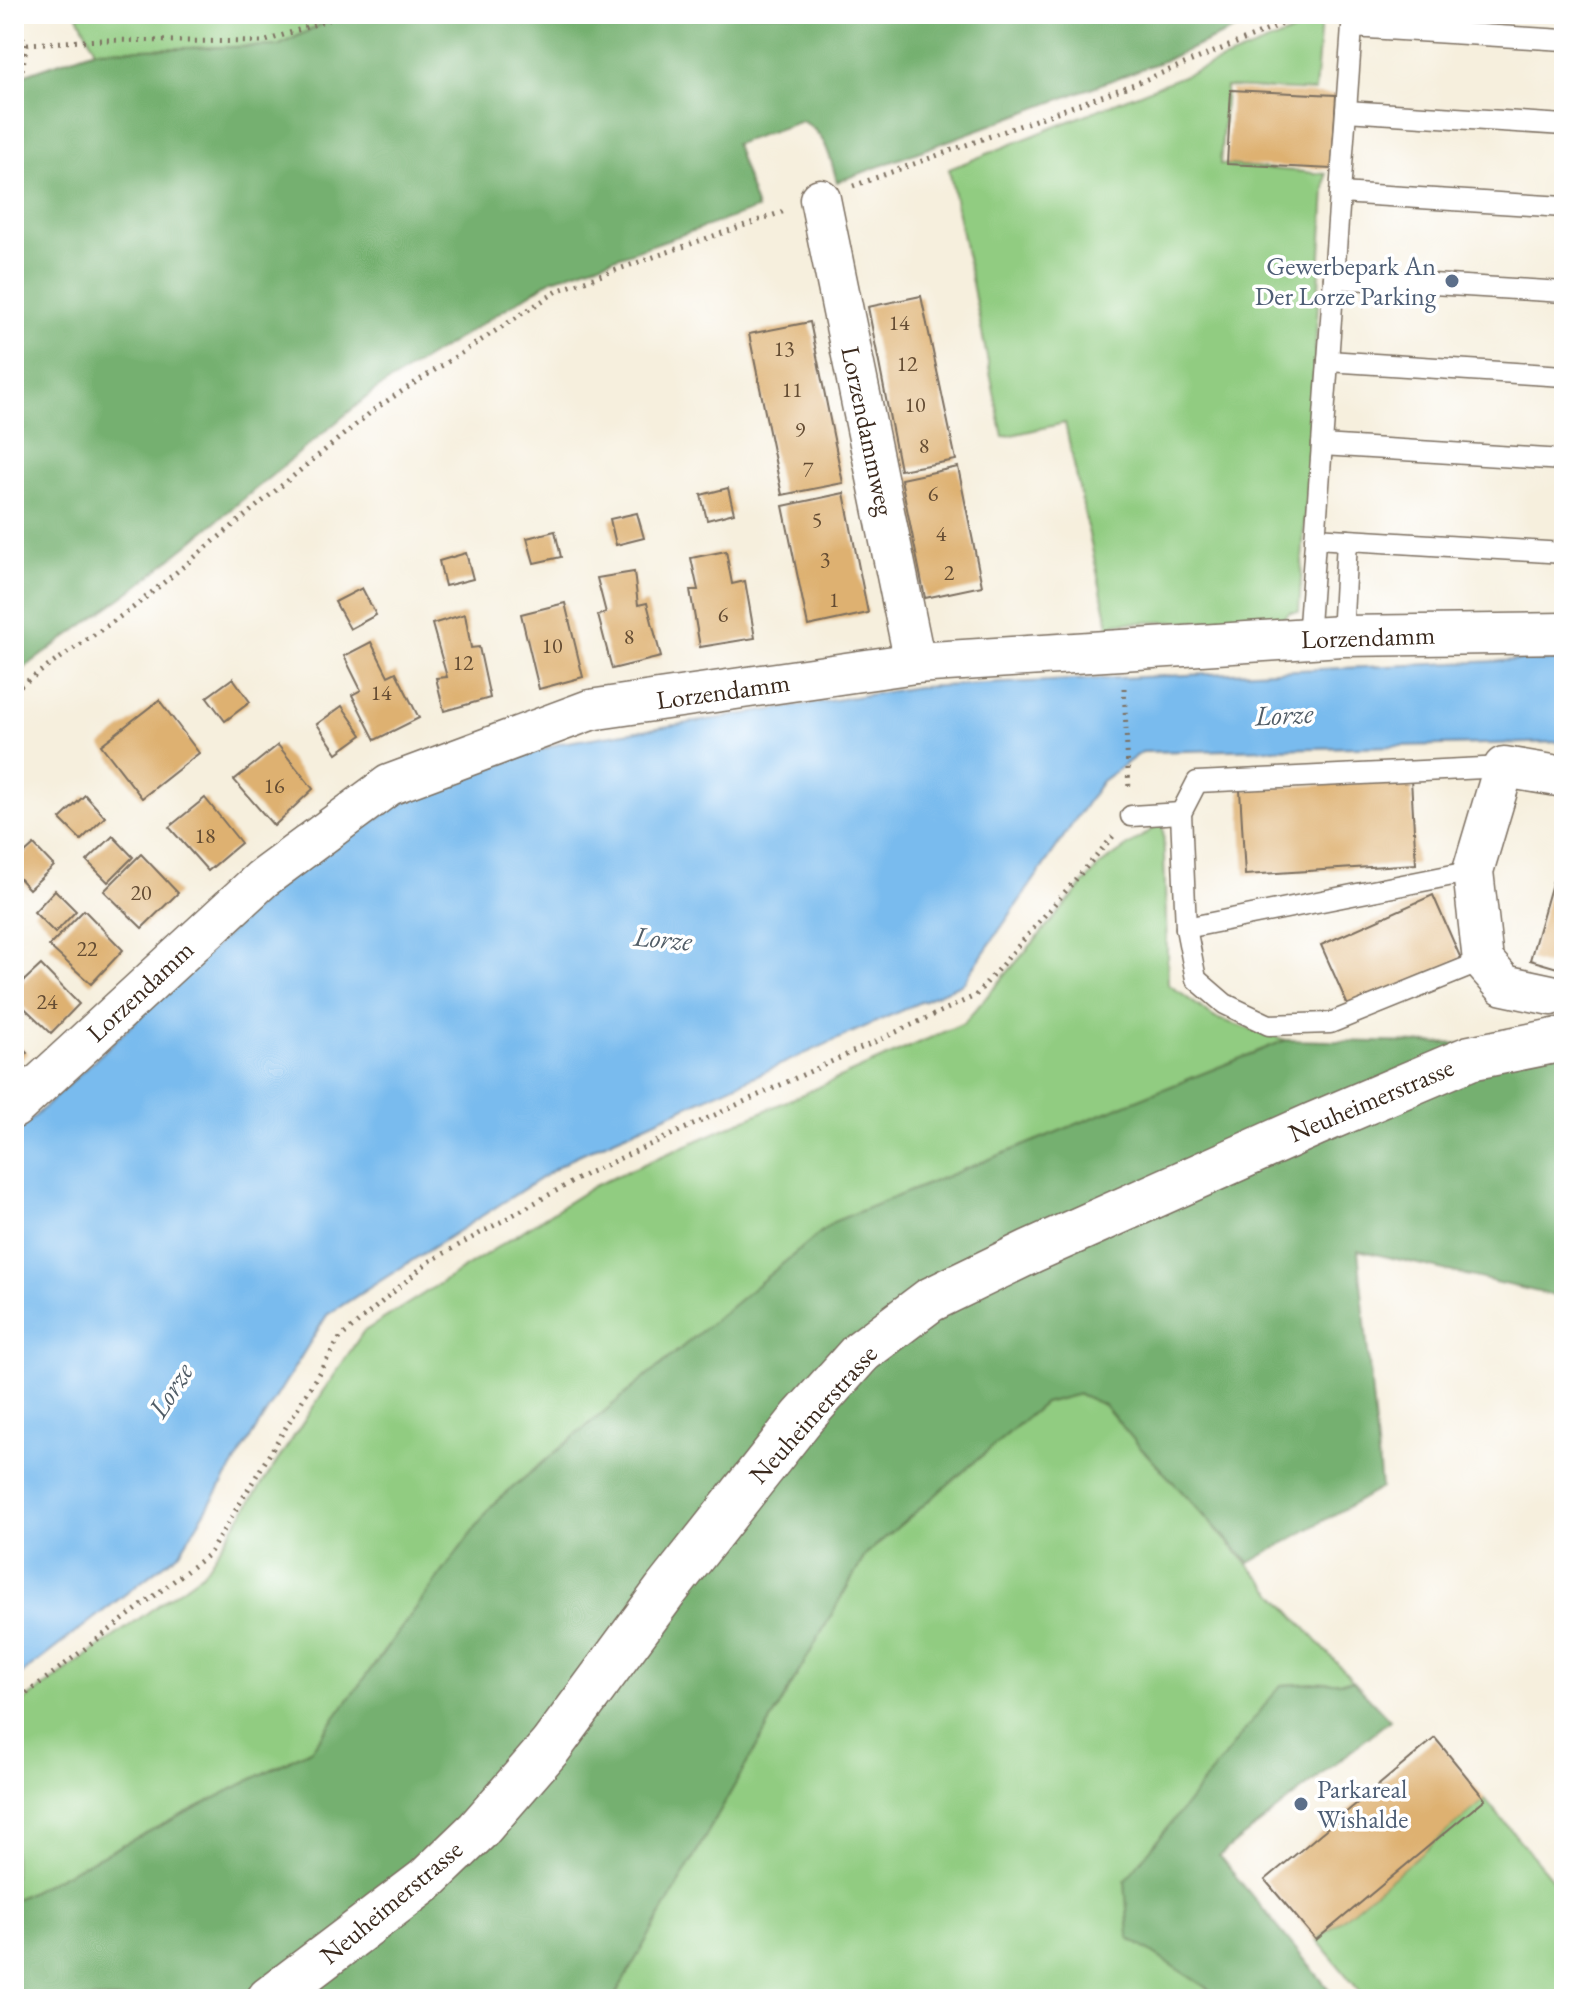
<svg xmlns="http://www.w3.org/2000/svg" width="1578" height="2013" viewBox="0 0 1578 2013" font-family="'EB Garamond',serif">
	<style>
		.green { fill: #91cc81; stroke: #667b50; stroke-width: 2 }
		.forest { fill: #74b06f; stroke: #586d46; stroke-width: 2 }
		.water { fill: #79bbee; stroke: #5a7286; stroke-width: 2 }
		.building { fill: #deb171 }
		.lines { fill: none; stroke-linecap: round; stroke-linejoin: round }
		.service-casing { stroke: #7c6f61; stroke-width: 23 }
		.minor-casing { stroke: #7c6f61; stroke-width: 43 }
		.tertiary-casing { stroke: #7c6f61; stroke-width: 47 }
		.path { stroke: #7c6f61; stroke-width: 5; stroke-dasharray: 2 6; stroke-linecap: butt }
		.service { stroke: #fff; stroke-width: 20 }
		.minor { stroke: #fff; stroke-width: 40 }
		.tertiary { stroke: #fff; stroke-width: 44 }
		.service-dot { fill: #5c6f8a; stroke: #fff; stroke-width: 3 }
		.labels { text-anchor: middle; stroke-width: 7; stroke-linejoin: round; paint-order: stroke }
		.number-label { font-size: 22px; fill: #644c33 }
		.service-label { font-size: 26px; fill: #4e5e75; stroke: #fff; text-anchor: end }
		.street-label { font-size: 26px; fill: #3b2a1e; stroke: #fff }
		.water-label { font-size: 28px; font-style: italic; fill: #515d67; stroke: #fff }
	</style>
	<rect width="100%" height="100%" fill="#fff"/>
	<filter id="ink" filterUnits="userSpaceOnUse"><feTurbulence type="fractalNoise" baseFrequency=".0125" numOctaves="2"/><feDisplacementMap in="SourceGraphic" scale="16" xChannelSelector="R" yChannelSelector="G"/><feConvolveMatrix kernelMatrix="1 2 1 2 8 2 1 2 1" color-interpolation-filters="sRGB"/></filter>
	<filter id="wash" filterUnits="userSpaceOnUse"><feTurbulence type="fractalNoise" baseFrequency=".006" numOctaves="4" result="noise"/><feDisplacementMap in="SourceGraphic" scale="32" xChannelSelector="R" yChannelSelector="G"/><feGaussianBlur stdDeviation="1.8" result="paint"/><feColorMatrix in="noise" values="0 0 0 0 0 0 0 0 0 0 0 0 0 0 0 0 0 1.4 0 .05"/><feComposite in="paint" operator="in"/></filter>
	<g filter="url(#wash)">
		<rect width="100%" height="100%" fill="#f6efdd"/>
		<!-- green -->
		<g class="green">
			<path d="M77,14H342L278,46L95,50Z"/>
			<path d="M1321,21L1315,91L1226,87L1220,164L1326,174L1299,612H1290L1281,620L1115,623L1110,632L1065,423L1003,437L949,169Z"/>
			<path d="M1163,822L1168,984L1215,1018L1286,1040L833,1222L493,1504L312,1749L14,1900V1708L203,1573L363,1332L594,1186L964,1023L1099,866Z"/>
			<path d="M1079,1394L1104,1405L1353,1681L1281,1685L1129,1938L1224,1999H613L866,1554L1044,1403Z"/>
			<path d="M1485,1799L1564,1893V1999H1366L1317,1940Z"/>
		</g>
		<!-- forest -->
		<g class="forest">
			<path d="M342,14H1270L1163,61L837,182C830,157 827,134 802,121L735,144L757,209L553,279L373,392L139,585L14,675V78L95,50L278,46Z"/>
			<path d="M1286,1040L1564,1046V1298L1358,1250L1381,1488L1249,1563L1140,1447L1104,1405L1079,1394L1044,1403L866,1554L613,1999H14V1900L312,1749L493,1504L833,1222Z"/>
			<path d="M1353,1681L1390,1720L1219,1856L1337,1999H1224L1129,1938L1125,1881L1281,1685Z"/>
		</g>
		<!-- water -->
		<path class="water" d="M1521,660L1564,661V742L1142,752L1102,781L963,983L574,1157L327,1315L180,1552L14,1680V1136L279,886L412,795L561,743L918,687Z"/>
		<g id="blocks">
			<!-- building -->
			<g class="building">
				<path d="M1231,90L1336,95L1332,169L1227,164Z"/>
				<path d="M921,296L956,460L900,470L868,307Z"/>
				<path d="M810,322L843,483L782,495L749,334Z"/>
				<path d="M958,467L982,586L925,598L901,479Z"/>
				<path d="M728,488L734,513L707,520L701,495Z"/>
				<path d="M844,493L868,613L808,626L783,506Z"/>
				<path d="M637,513L644,538L616,545L610,519Z"/>
				<path d="M555,531L561,557L534,563L527,538Z"/>
				<path d="M726,551L732,584L745,581L755,638L700,647L690,590H698L691,558Z"/>
				<path d="M466,553L473,579L445,586L439,561Z"/>
				<path d="M634,572L638,605L647,603L661,657L612,669L598,615L606,613L597,578Z"/>
				<path d="M362,588L376,615L350,629L335,602Z"/>
				<path d="M565,603L583,677L539,689L521,614Z"/>
				<path d="M465,614L471,648L479,647L490,698L444,711L436,678L447,677L432,624Z"/>
				<path d="M371,642L388,676L396,672L419,718L375,740L352,695L361,690L344,656Z"/>
				<path d="M233,678L250,702L225,721L207,697Z"/>
				<path d="M159,700L199,753L142,798L101,745Z"/>
				<path d="M342,706L362,735L337,753L317,724Z"/>
				<path d="M278,745L313,789L274,826L234,780Z"/>
				<path d="M1411,779L1416,864L1245,875L1240,790Z"/>
				<path d="M85,795L105,817L81,840L60,819Z"/>
				<path d="M205,798L241,843L208,871L169,827Z"/>
				<path d="M113,836L133,857L108,882L87,861Z"/>
				<path d="M34,845L54,866L29,889L14,873V863Z"/>
				<path d="M1563,845H1564V970L1530,960Z"/>
				<path d="M141,854L178,893L142,928L104,891Z"/>
				<path d="M55,890L76,911L55,933L34,912Z"/>
				<path d="M1433,895L1461,959L1349,1008L1321,945Z"/>
				<path d="M84,910L123,950L91,984L49,946Z"/>
				<path d="M41,965L79,1004L51,1033L14,998V990Z"/>
				<path d="M14,1040L27,1053L14,1068Z"/>
				<path d="M1435,1738L1485,1799L1316,1940L1265,1880Z"/>
			</g>
		</g>
	</g>
	<g filter="url(#ink)">
		<use href="#blocks" fill-opacity="0" stroke="#7c6f61" stroke-width="2"/>
		<g class="lines">
			<defs>
				<g id="service">
					<path d="M1346,111L1564,125"/>
					<path d="M1340,193L1564,207"/>
					<path d="M1334,278L1564,292"/>
					<path d="M1328,361L1564,376"/>
					<path d="M1322,445L1564,460"/>
					<path d="M1315,538L1564,553"/>
					<path d="M1342,636L1347,540"/>
					<path d="M1308,639L1352,27L1564,40"/>
					<path d="M1131,816L1181,813"/>
					<path d="M1186,928L1473,871"/>
					<path d="M1483,961L1330,1023L1269,1025L1225,1004L1196,979L1186,928L1181,813L1197,782L1504,767"/>
				</g>
				<g id="minor">
					<path d="M820,199L915,663"/>
					<path d="M1551,995L1504,985L1483,961L1473,871L1504,767L1564,777"/>
					<path d="M14,1108L262,879L389,785L590,710L915,663L1342,636L1564,633"/>
				</g>
				<path id="tertiary" d="M269,1999L426,1880L478,1830L551,1746L666,1590L802,1418L861,1352L930,1300L1031,1251L1315,1124L1470,1058L1564,1039"/>
			</defs>
			<!-- service casing -->
			<use href="#service" class="service-casing"/>
			<!-- minor casing -->
			<use href="#minor" class="minor-casing"/>
			<!-- tertiary casing -->
			<use href="#tertiary" class="tertiary-casing"/>
			<!-- path -->
			<g class="path">
				<path d="M14,26L24,14"/>
				<path d="M27,44L102,40L263,42L345,14"/>
				<path d="M14,83L21,75L27,44L14,26"/>
				<path d="M853,186L1137,83L1308,14"/>
				<path d="M1124,688L1129,790"/>
				<path d="M14,690L134,607L376,408L559,290L788,210"/>
				<path d="M14,1703L209,1554L340,1338L427,1263L588,1173L975,996L1115,834"/>
			</g>
			<!-- service -->
			<use href="#service" class="service"/>
			<!-- minor -->
			<use href="#minor" class="minor"/>
			<!-- tertiary -->
			<use href="#tertiary" class="tertiary"/>
		</g>
	</g>
	<!-- markers -->
	<g class="service-dot">
		<circle cx="1452" cy="281" r="8"/>
		<circle cx="1301" cy="1804" r="8"/>
	</g>
	<g class="labels">
		<!-- number labels -->
		<g class="number-label">
			<text x="899" y="330">14</text>
			<text x="784" y="356">13</text>
			<text x="907" y="371">12</text>
			<text x="792" y="397">11</text>
			<text x="915" y="412">10</text>
			<text x="800" y="437">9</text>
			<text x="924" y="453">8</text>
			<text x="808" y="477">7</text>
			<text x="933" y="501">6</text>
			<text x="817" y="527">5</text>
			<text x="941" y="541">4</text>
			<text x="825" y="567">3</text>
			<text x="949" y="580">2</text>
			<text x="834" y="607">1</text>
			<text x="723" y="622">6</text>
			<text x="629" y="644">8</text>
			<text x="552" y="653">10</text>
			<text x="463" y="670">12</text>
			<text x="381" y="700">14</text>
			<text x="274" y="793">16</text>
			<text x="205" y="843">18</text>
			<text x="141" y="900">20</text>
			<text x="87" y="956">22</text>
			<text x="47" y="1009">24</text>
		</g>
		<!-- service labels -->
		<g class="service-label">
			<text x="1436" y="275">Gewerbepark An<tspan x="1436" dy="30">Der Lorze Parking</tspan></text>
			<text x="1317" y="1798" text-anchor="start">Parkareal<tspan x="1317" dy="30">Wishalde</tspan></text>
		</g>
		<!-- street labels -->
		<g class="street-label">
			<text transform="translate(868 431) rotate(78)" y="9">Lorzendammweg</text>
			<text transform="translate(1368 637) rotate(-2)" y="9">Lorzendamm</text>
			<text transform="translate(723 691) rotate(-8)" y="9">Lorzendamm</text>
			<text transform="translate(140 991) rotate(-43)" y="9">Lorzendamm</text>
			<text transform="translate(1371 1100) rotate(-23)" y="9">Neuheimerstrasse</text>
			<text transform="translate(813 1414) rotate(-48)" y="9">Neuheimerstrasse</text>
			<text transform="translate(391 1902) rotate(-40)" y="9">Neuheimerstrasse</text>
		</g>
		<!-- water labels -->
		<g class="water-label">
			<text transform="translate(1284 714) rotate(-3)" y="10">Lorze</text>
			<text transform="translate(663 938) rotate(5)" y="10">Lorze</text>
			<text transform="translate(170 1390) rotate(-58)" y="10">Lorze</text>
		</g>
	</g>
	<!-- margin -->
	<rect width="1578" height="2013" fill="none" stroke="#fff" stroke-width="48"/>
</svg>
